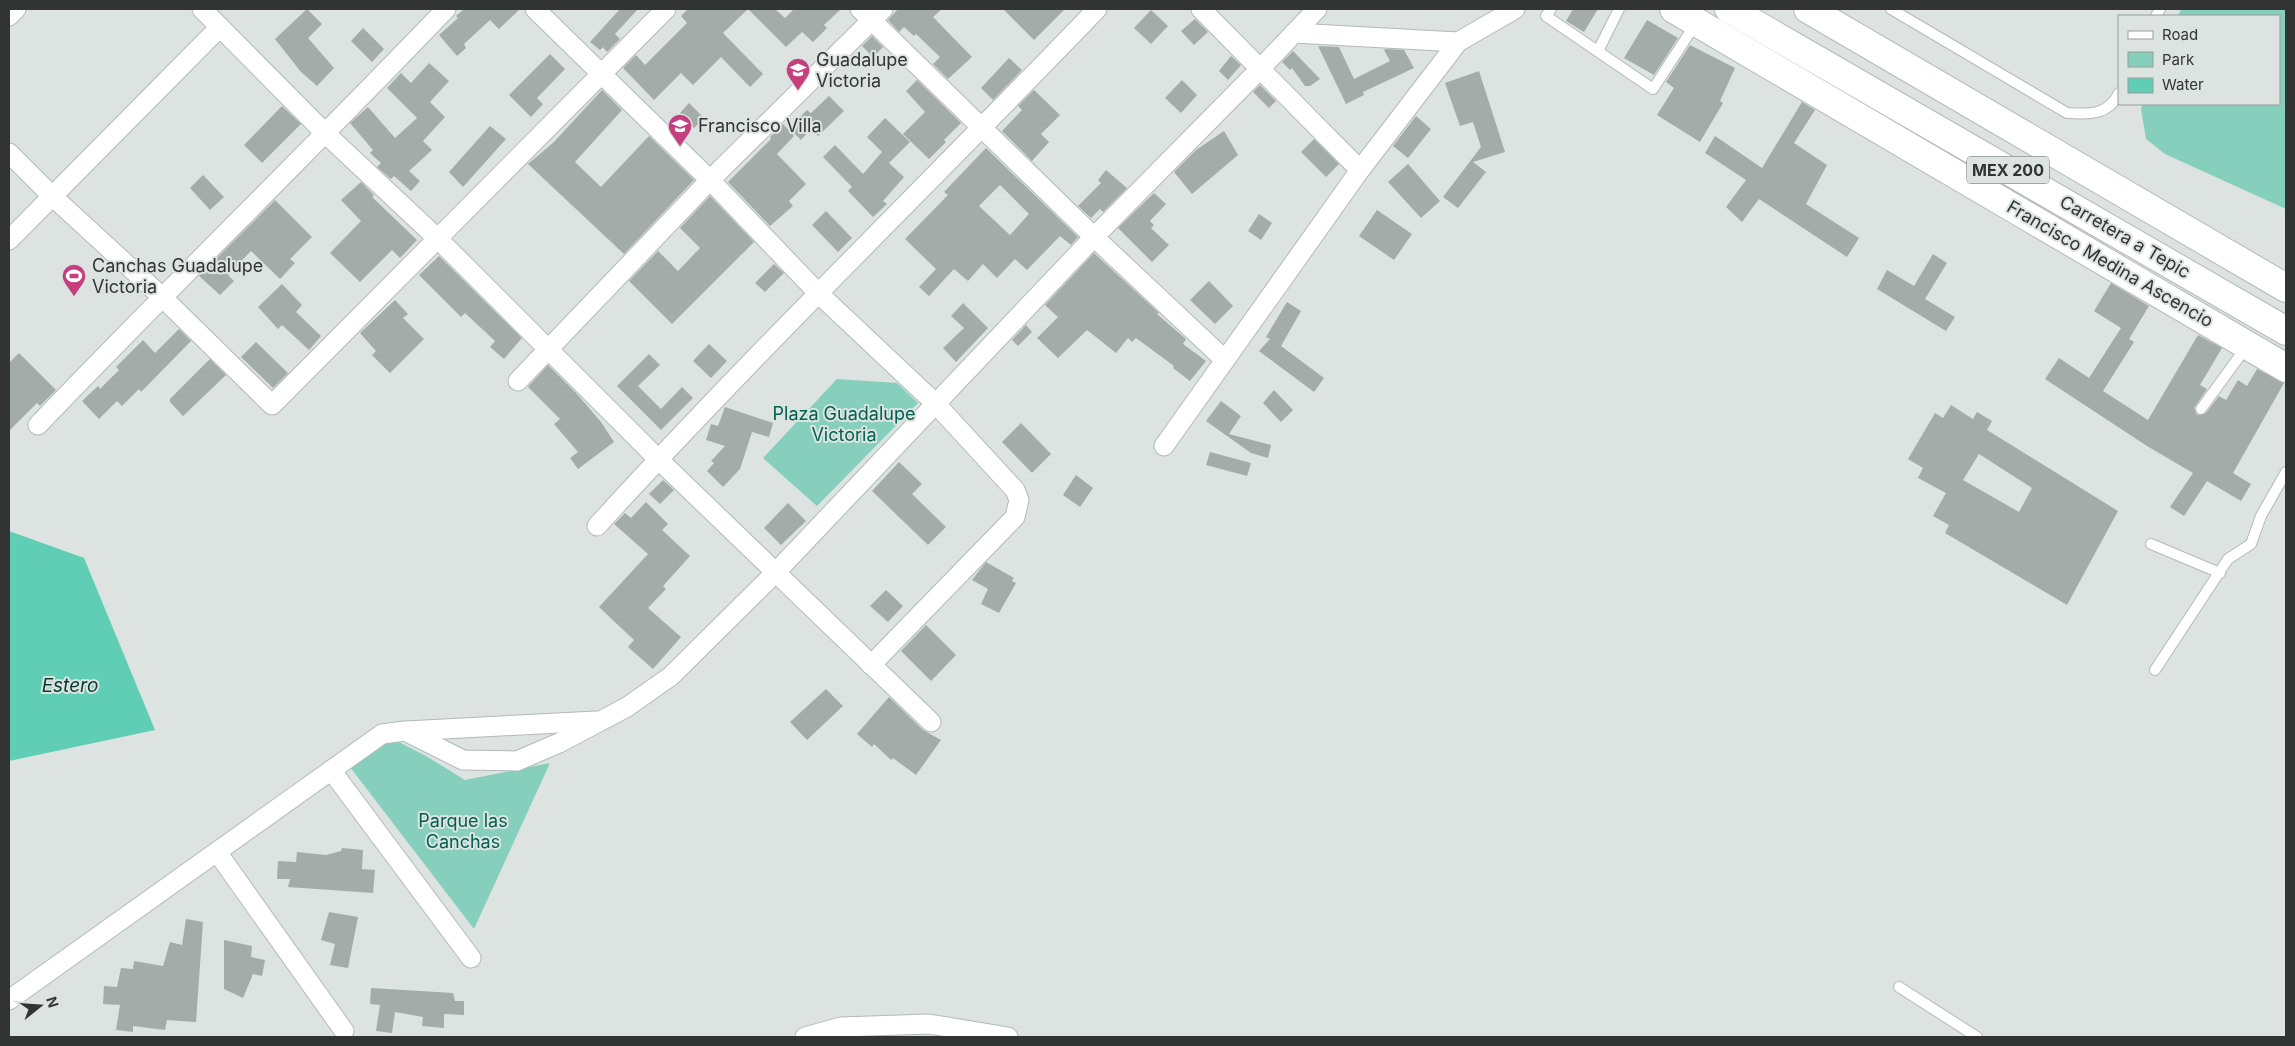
<svg xmlns="http://www.w3.org/2000/svg" width="2295" height="1046" viewBox="0 0 2295 1046" font-family="Inter,sans-serif">
	<style>
		.green { fill: #86cfbc }
		.water { fill: #60ceb4 }
		.building { fill: #a4aca9; fill-rule: evenodd }
		.lines { fill: none; stroke-linecap: round; stroke-linejoin: round }
		.service-casing { stroke: #b2bab8; stroke-width: 12 }
		.minor-casing { stroke: #b2bab8; stroke-width: 21 }
		.trunk-casing { stroke: #b2bab8; stroke-width: 30 }
		.service { stroke: #fff; stroke-width: 10 }
		.minor { stroke: #fff; stroke-width: 19 }
		.trunk { stroke: #fff; stroke-width: 28 }
		.labels { text-anchor: middle; stroke-width: 4; stroke-linejoin: round; paint-order: stroke }
		.shield { fill: #dce3e1; stroke: #646867; stroke-width: 1 }
		.shield-label { font-size: 16px; font-weight: bold; fill: #313433 }
		.poi-label { font-size: 18px; fill: #313433; stroke: #dce3e1; text-anchor: start }
		.street-label { font-size: 18px; fill: #313433; stroke: #dce3e1 }
		.park-label { font-size: 18px; fill: #006150; stroke: #dce3e1 }
		.water-label { font-size: 19px; font-style: italic; fill: #053a2f; stroke: #dce3e1 }
	</style>
	<rect width="100%" height="100%" fill="#dce3e1"/>
	<!-- green -->
	<g class="green">
		<path d="M2181,9H2286V209L2165,154L2146,139L2141,109L2143,104H2279V16H2178Z"/>
		<path d="M837,379L897,383L918,403L817,506L763,458Z"/>
		<path d="M389,737L426,756L465,780L550,763L474,929L350,767Z"/>
	</g>
	<!-- water -->
	<path class="water" d="M9,531L84,558L155,730L9,761Z"/>
	<!-- building -->
	<g class="building">
		<path d="M307,9L322,24L308,38L334,68L317,86L301,72L275,39Z"/>
		<path d="M464,9H520L499,29L490,20L464,44L466,48L457,56L439,35L458,18L456,16Z"/>
		<path d="M620,9H638L615,34L620,39L607,52L603,47L600,50L590,42Z"/>
		<path d="M688,9H748L723,33L763,74L750,87L721,57L693,85L681,73L654,100L623,68L636,55L645,65L687,23L681,16Z"/>
		<path d="M748,9H775L785,18L794,9H841L824,25L827,28L813,42L802,32L786,47Z"/>
		<path d="M898,9H942L933,17L972,57L948,79L933,64L940,57L916,34L914,36L904,27L899,32L888,20Z"/>
		<path d="M1003,9H1065L1034,40Z"/>
		<path d="M1573,9H1598L1584,32L1566,21Z"/>
		<path d="M1151,10L1168,26L1151,44L1134,28Z"/>
		<path d="M1195,19L1208,32L1194,45L1181,31Z"/>
		<path d="M1647,20L1678,38L1654,75L1624,58Z"/>
		<path d="M363,28L384,49L372,62L351,41Z"/>
		<path d="M872,36L883,47L873,57L862,46Z"/>
		<path d="M1690,45L1735,68L1720,101L1723,103L1700,142L1657,115L1674,88L1666,82Z"/>
		<path d="M1318,46L1339,47L1354,79L1390,61L1384,50L1386,49L1404,50L1414,68L1363,92L1364,95L1346,104Z"/>
		<path d="M1293,51L1320,79L1310,86H1305L1292,68L1290,70L1282,62Z"/>
		<path d="M550,54L565,69L537,98L543,104L531,117L509,95Z"/>
		<path d="M1231,56L1241,65L1228,80L1219,71Z"/>
		<path d="M1009,58L1022,70L993,100L981,88Z"/>
		<path d="M429,63L449,81L430,102L445,117L423,141L432,150L409,171L420,181L411,191L394,176L391,179L377,167L381,163L370,153L373,150L350,123L368,107L395,138L417,118L387,88L401,73L411,83Z"/>
		<path d="M1479,71L1505,152L1473,162L1486,172L1458,208L1443,197L1481,147L1473,122L1460,126L1445,83Z"/>
		<path d="M917,80L961,123L944,140L946,142L929,159L903,134L925,112L906,91Z"/>
		<path d="M1182,80L1197,95L1181,113L1165,98Z"/>
		<path d="M1260,85L1276,101L1269,108L1253,92Z"/>
		<path d="M602,90L622,110L575,162L601,187L649,136L694,180L624,254L528,164L554,142Z"/>
		<path d="M1034,90L1060,115L1041,134L1049,142L1032,161L1002,131L1022,110L1018,106Z"/>
		<path d="M829,96L844,111L818,136L811,129L801,140L789,128L807,110L811,113Z"/>
		<path d="M1802,102L1815,110L1794,143L1827,165L1806,204L1859,238L1847,257L1759,199L1742,222L1726,207L1746,180L1705,153L1715,136L1762,168Z"/>
		<path d="M689,103L704,118L694,128L680,113Z"/>
		<path d="M282,106L301,124L262,163L244,145Z"/>
		<path d="M1416,116L1431,129L1408,158L1393,146Z"/>
		<path d="M885,118L910,142L889,163L904,177L883,201L887,204L873,217L848,191L852,187L823,157L835,145L863,174L882,152L867,137Z"/>
		<path d="M783,124L794,136L777,154L806,184L789,201L793,206L770,226L728,182L771,139L770,137Z"/>
		<path d="M490,126L506,139L463,187L449,172Z"/>
		<path d="M1224,131L1238,155L1192,194L1174,172L1196,150Z"/>
		<path d="M1314,139L1339,164L1326,177L1301,152Z"/>
		<path d="M986,148L1078,237L1071,245L1060,236L1027,270L1015,259L997,278L983,264L968,281L954,269L929,296L919,287L936,269L905,239L948,195L944,192ZM1000,185L1029,214L1010,235L979,206Z"/>
		<path d="M1408,164L1440,201L1421,218L1388,182Z"/>
		<path d="M1106,170L1127,188L1103,212L1100,209L1091,218L1078,206L1101,183L1098,180Z"/>
		<path d="M203,175L224,197L210,210L190,188Z"/>
		<path d="M361,182L374,195L372,197L417,240L400,258L392,250L360,282L330,253L361,221L341,200Z"/>
		<path d="M1154,193L1166,204L1150,221L1154,225L1151,228L1169,245L1152,262L1118,228Z"/>
		<path d="M710,196L754,242L672,324L629,281L658,251L678,271L700,248L680,228Z"/>
		<path d="M275,200L312,237L290,259L295,263L280,279L251,251L228,275L234,281L220,295L199,276Z"/>
		<path d="M1377,210L1412,234L1394,260L1359,236Z"/>
		<path d="M826,211L852,238L838,252L812,225Z"/>
		<path d="M1259,214L1272,223L1261,240L1248,231Z"/>
		<path d="M1094,253L1159,313L1157,314L1186,339L1183,344L1206,361L1190,381L1173,368L1174,366L1136,338L1132,342L1128,338L1116,353L1087,330L1058,358L1037,338L1058,317L1045,305Z"/>
		<path d="M1933,254L1947,263L1925,299L1955,317L1946,331L1877,289L1887,270L1914,286Z"/>
		<path d="M439,256L522,338L504,359L490,347L495,341L465,313L461,317L419,275Z"/>
		<path d="M774,264L784,273L765,292L755,283Z"/>
		<path d="M1209,281L1233,306L1215,324L1190,300Z"/>
		<path d="M2111,283L2149,306L2129,339L2134,342L2103,391L2148,420L2198,335L2222,348L2200,385L2207,389L2194,408L2197,415L2206,413L2219,396L2226,400L2238,380L2247,386L2257,369L2284,383L2233,473L2251,484L2241,501L2207,481L2184,516L2170,507L2193,473L2147,446L2045,379L2059,358L2089,378L2121,328L2094,311Z"/>
		<path d="M282,284L302,305L296,312L321,336L309,350L282,325L278,329L258,307Z"/>
		<path d="M395,300L408,314L403,318L424,339L390,373L372,355L376,351L360,333Z"/>
		<path d="M1287,302L1301,311L1281,346L1324,378L1314,392L1259,351L1270,339L1266,337Z"/>
		<path d="M963,303L988,328L956,362L943,348L964,328L951,316Z"/>
		<path d="M1026,325L1032,332L1018,346L1012,340Z"/>
		<path d="M179,329L191,341L141,392L139,389L122,406L117,401L99,419L82,401L98,386L100,389L119,370L116,367L143,340L155,353Z"/>
		<path d="M256,342L288,373L273,388L241,357Z"/>
		<path d="M709,344L727,361L711,378L693,361Z"/>
		<path d="M19,353L56,390L40,406L37,403L9,431V363Z"/>
		<path d="M649,354L660,365L638,386L661,409L682,387L693,398L661,430L617,386Z"/>
		<path d="M210,359L226,375L183,416L170,402V399Z"/>
		<path d="M548,365L577,394L601,422L614,442L578,469L570,458L578,452L554,424L560,419L528,387Z"/>
		<path d="M1274,390L1293,410L1281,422L1263,403Z"/>
		<path d="M1221,401L1241,416L1229,434L1271,445L1268,458L1251,453L1206,421Z"/>
		<path d="M1951,405L1973,419L1977,412L1992,421L1987,430L2118,511L2067,605L1945,533L1949,525L1933,516L1946,493L1918,478L1923,468L1908,459L1935,413L1943,418ZM1979,454L2032,488L2019,512L1963,480Z"/>
		<path d="M725,407L773,423L769,437L752,432L740,469L723,487L707,471L714,463L711,461L725,446L706,440L711,424L718,426Z"/>
		<path d="M1021,423L1051,454L1032,473L1002,442Z"/>
		<path d="M1210,452L1251,463L1247,476L1206,465Z"/>
		<path d="M899,462L922,484L912,494L946,527L928,545L872,491Z"/>
		<path d="M1076,475L1093,488L1080,507L1063,495Z"/>
		<path d="M663,480L674,490L660,504L649,494Z"/>
		<path d="M646,502L668,524L662,530L690,556L663,586L666,589L648,608L681,637L653,669L628,647L634,640L599,607L648,554L614,524L625,513L631,518Z"/>
		<path d="M788,503L806,521L781,545L764,528Z"/>
		<path d="M986,562L1014,578L1012,581L1016,583L999,613L981,604L988,589L972,580Z"/>
		<path d="M886,590L903,606L888,622L870,606Z"/>
		<path d="M926,625L956,655L931,681L901,651Z"/>
		<path d="M826,689L843,706L807,740L790,722Z"/>
		<path d="M889,697L923,730L941,740L916,775L893,758L891,760L874,744L872,747L857,734Z"/>
		<path d="M342,848L363,850L362,869L375,870L373,893L288,887L290,879H277L278,861L296,862L297,852L326,855L341,851Z"/>
		<path d="M329,912L358,917L348,968L330,965L335,944L321,940Z"/>
		<path d="M186,919L203,922L196,1022L167,1020L165,1030L133,1026V1032L116,1030L120,1005L103,1004L104,986L117,987L121,968L133,969L134,961L163,966L170,942L182,945Z"/>
		<path d="M224,940L252,946L251,957L265,960L262,976L253,974L243,998L224,989Z"/>
		<path d="M371,988L453,993L455,1001H464V1015L444,1014V1028L422,1026L423,1017L395,1012L392,1033L376,1031L380,1005L370,1004Z"/>
	</g>
	<g class="lines">
		<defs>
			<g id="service">
				<path d="M1551,9L1546,16L1653,89L1696,23"/>
				<path d="M1891,9L2067,113C2088,114 2108,116 2119,93"/>
				<path d="M2156,16L2160,9"/>
				<path d="M1598,51L1619,9"/>
				<path d="M2201,409L2247,346"/>
				<path d="M2151,544L2220,573"/>
				<path d="M2155,670L2228,559L2251,544L2261,516L2286,472"/>
				<path d="M1899,987L1977,1037"/>
			</g>
			<g id="minor">
				<path d="M202,9L326,134L438,239L658,459L931,722"/>
				<path d="M535,9L710,180L818,293L935,403L1015,490L1019,500L1015,517L871,665"/>
				<path d="M860,9L1094,237L1225,360"/>
				<path d="M1201,9L1360,170"/>
				<path d="M9,16L16,9"/>
				<path d="M1294,33L1458,42"/>
				<path d="M9,153L52,196L161,296L272,405L666,9"/>
				<path d="M9,240L220,27"/>
				<path d="M518,381L710,180L883,9"/>
				<path d="M38,425C172,285 312,149 446,9"/>
				<path d="M1164,446L1360,170L1458,42L1515,9"/>
				<path d="M597,526C759,348 931,182 1097,9"/>
				<path d="M406,731L596,721"/>
				<path d="M331,770L471,958"/>
				<path d="M217,852L344,1031"/>
				<path d="M9,1000L382,734L405,731L463,760L517,761L559,743L627,707L671,676L776,572L1094,237L1261,68L1317,9"/>
				<path d="M805,1037L841,1027L929,1024L1008,1037"/>
			</g>
			<g id="trunk">
				<path d="M1674,9L2286,368"/>
				<path d="M1729,9L2286,331"/>
				<path d="M1808,9L2286,288"/>
			</g>
		</defs>
		<!-- service casing -->
		<use href="#service" class="service-casing"/>
		<!-- minor casing -->
		<use href="#minor" class="minor-casing"/>
		<!-- trunk casing -->
		<use href="#trunk" class="trunk-casing"/>
		<!-- service -->
		<use href="#service" class="service"/>
		<!-- minor -->
		<use href="#minor" class="minor"/>
		<!-- trunk -->
		<use href="#trunk" class="trunk"/>
	</g>
	<!-- icons -->
	<defs>
		<symbol id="school-pin" viewBox="-11 -11 22 30"><path d="M0 17L-7.5 6A9.5 9.5 0 1 1 7.5 6Z" fill="#c53e7e" stroke="#dce3e1"/><path d="M0-5L7-2L0 1L-7-2ZM-4 1L0 2.5L4 1V4Q0 6-4 4Z" fill="#fff"/></symbol>
		<symbol id="stadium-pin" viewBox="-11 -11 22 30"><path d="M0 17L-7.5 6A9.5 9.5 0 1 1 7.5 6Z" fill="#c53e7e" stroke="#dce3e1"/><path d="M0-5a6.5 5 0 1 0 0 10a6.5 5 0 1 0 0-10ZM-3.5-1.8h7v3.6h-7Z" fill="#fff"/></symbol>
	</defs>
	<g fill-rule="evenodd">
		<use href="#school-pin" x="784" y="56" width="28" height="38"/>
		<use href="#school-pin" x="666" y="112" width="28" height="38"/>
		<use href="#stadium-pin" x="60" y="262" width="28" height="38"/>
	</g>
	<g class="labels">
		<!-- shield labels -->
		<rect class="shield" x="1967" y="156.5" width="82" height="27" rx="4"/>
		<g class="shield-label">
			<text x="2008" y="176">MEX 200</text>
		</g>
		<!-- poi labels -->
		<g class="poi-label">
			<text x="816" y="66">Guadalupe<tspan x="816" dy="21">Victoria</tspan></text>
			<text x="698" y="132">Francisco Villa</text>
			<text x="92" y="272">Canchas Guadalupe<tspan x="92" dy="21">Victoria</tspan></text>
		</g>
		<!-- street labels -->
		<g class="street-label">
			<text transform="translate(2125 237) rotate(30)" y="6">Carretera a Tepic</text>
			<text transform="translate(2110 264) rotate(30)" y="6">Francisco Medina Ascencio</text>
		</g>
		<!-- park labels -->
		<g class="park-label">
			<text x="844" y="420">Plaza Guadalupe<tspan x="844" dy="21">Victoria</tspan></text>
			<text x="463" y="827">Parque las<tspan x="463" dy="21">Canchas</tspan></text>
		</g>
		<!-- water labels -->
		<g class="water-label">
			<text x="70" y="692">Estero</text>
		</g>
	</g>
	<!-- border -->
	<rect width="2295" height="1046" fill="none" stroke="#313433" stroke-width="20"/>
	<!-- legend -->
	<rect x="2118" y="15" width="162" height="90" fill="#dce3e1" stroke="#989d9b"/>
	<rect x="2128" y="31" width="25" height="8" fill="#ffffff" stroke="#989d9b"/>
	<text x="2162" y="40" font-size="15" fill="#313433">Road</text>
	<rect x="2128" y="52" width="25" height="15" fill="#86cfbc" stroke="#989d9b"/>
	<text x="2162" y="65" font-size="15" fill="#313433">Park</text>
	<rect x="2128" y="78" width="25" height="15" fill="#60ceb4" stroke="#989d9b"/>
	<text x="2162" y="90" font-size="15" fill="#313433">Water</text>
	<!-- north arrow -->
	<g transform="translate(40 1006) rotate(73)" stroke="#dce3e1" stroke-width="4" paint-order="stroke">
	<path d="M0-4L9 19L0 12L-9 19Z" fill="#313433"/>
	<text y="-8" font-size="14" font-weight="bold" text-anchor="middle" fill="#313433">N</text>
	</g>
</svg>
